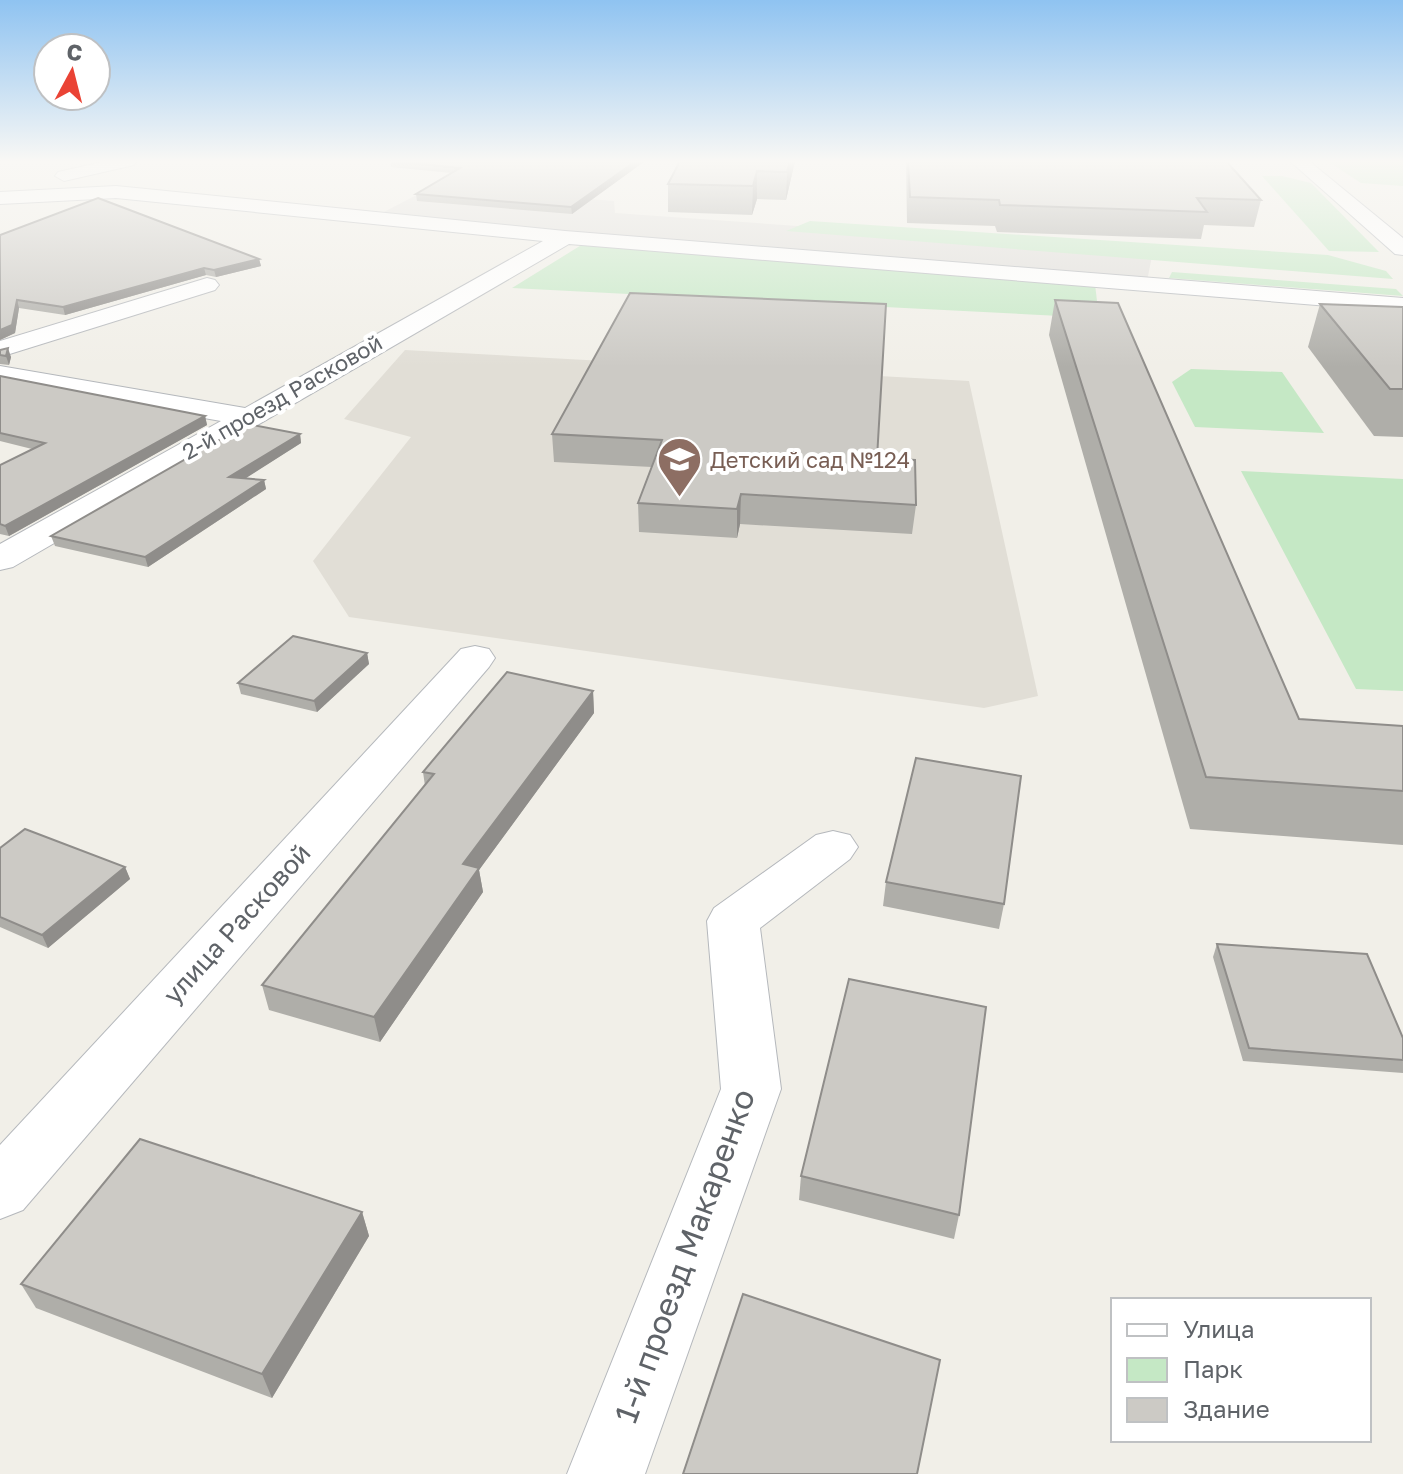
<svg xmlns="http://www.w3.org/2000/svg" width="1403" height="1474" viewBox="0 0 1403 1474" font-family="'Golos Text',sans-serif">
	<style>
		.industrial { fill: #e0deda }
		.education { fill: #e1ded6 }
		.green { fill: #c5e8c5 }
		.lines { fill: none; stroke-linecap: round; stroke-linejoin: round }
		.minor-casing { stroke: #b5b8bc; stroke-width: 2 }
		.secondary-casing { stroke: #b6babf; stroke-width: 2 }
		.minor { fill: #fff; fill-rule: evenodd }
		.secondary { fill: #fff; fill-rule: evenodd }
		.wall { fill: #afaea9 }
		.shaded-wall { fill: #8f8d8a }
		.building { fill: #cccac5; stroke: #8f8d8a; stroke-width: 2 }
		.labels { text-anchor: middle; stroke-width: 8; stroke-linejoin: round; paint-order: stroke }
		.far-street-label { font-size: 22px; fill: #5f6368; stroke: #fff }
		.far-education-label { font-size: 22px; fill: #785e54; stroke: #fff; text-anchor: start }
		.street-label { font-size: 26px; fill: #5f6368; stroke: #fff }
		.near-street-label { font-size: 32px; fill: #5f6368; stroke: #fff }
	</style>
	<rect width="100%" height="100%" fill="#f1efe8"/>
	<!-- industrial -->
	<path class="industrial" d="M432,187L614,201L615,213L1153,251L1147,281L582,234L380,214Z"/>
	<!-- education -->
	<path class="education" d="M405,350L969,381L1038,696L984,708L349,617L313,561L411,437L344,419Z"/>
	<!-- green -->
	<g class="green">
		<path d="M1327,161H1403V186L1361,183Z"/>
		<path d="M1262,176H1282L1311,183L1379,252L1329,251Z"/>
		<path d="M810,221L1328,255L1386,271L1393,279L786,231Z"/>
		<path d="M583,244L1095,284L1099,318L512,288Z"/>
		<path d="M1172,272L1396,289L1403,296L1169,278Z"/>
		<path d="M1191,369L1282,372L1324,433L1195,427L1172,382Z"/>
		<path d="M1241,471L1403,479V691L1356,689Z"/>
	</g>
	<g class="lines">
		<defs>
			<g id="minor">
				<path d="M107,161H137L134,165L64,181L55,176L58,172Z"/>
				<path d="M116,186L565,231L1403,298V312L569,244L13,567L0,570V544L221,421L0,382V366L245,408L543,241L116,198L0,204V192Z"/>
				<path d="M207,278L215,280L219,285L215,290L0,357V341Z"/>
				<path d="M475,646L489,649L495,658L489,667L23,1210L0,1219V1145L461,649Z"/>
				<path d="M833,831L850,835L858,847L850,859L760,928L781,1089L645,1474H567L721,1089L707,921L714,908L816,835Z"/>
			</g>
			<path id="secondary" d="M1290,161H1309L1403,238V255L1395,254Z"/>
		</defs>
		<!-- minor casing -->
		<use href="#minor" class="minor-casing"/>
		<!-- secondary casing -->
		<use href="#secondary" class="secondary-casing"/>
		<!-- minor -->
		<use href="#minor" class="minor"/>
		<!-- secondary -->
		<use href="#secondary" class="secondary"/>
	</g>
	<!-- wall -->
	<g class="wall">
		<path d="M391,161H645L572,214L417,201L416,194L451,173L391,167Z"/>
		<path d="M680,161H795L786,200L757,199L752,215L668,212V184Z"/>
		<path d="M906,161H1226L1261,200L1254,227L1204,225L1201,239L997,232L995,226L907,223Z"/>
		<path d="M0,235L259,259L261,266L216,277L206,275L65,315L19,308L15,333L0,340Z"/>
		<path d="M630,293L877,458L916,505L912,534L740,524L737,538L639,532L638,503L652,467L554,462L552,434Z"/>
		<path d="M1055,300L1299,719L1403,726V845L1190,829L1049,335Z"/>
		<path d="M1320,304L1403,307V437L1374,436L1308,347Z"/>
		<path d="M0,350L11,357L9,365L0,364Z"/>
		<path d="M0,376L205,416L207,425L9,536L0,534V465L32,449L0,441Z"/>
		<path d="M300,434L301,443L245,478L264,480L266,489L148,567L55,546L51,536Z"/>
		<path d="M367,653L369,664L317,712L241,694L238,683Z"/>
		<path d="M593,691L594,713L479,870L483,892L380,1042L269,1010L262,985L425,786L423,772Z"/>
		<path d="M0,848L125,867L130,879L48,948L0,927Z"/>
		<path d="M886,882L1004,904L999,929L883,906Z"/>
		<path d="M1217,944L1403,1038V1073L1243,1061L1213,957Z"/>
		<path d="M801,1176L959,1215L954,1239L799,1200Z"/>
		<path d="M362,1212L369,1236L272,1398L36,1308L21,1284Z"/>
	</g>
	<!-- shaded-wall -->
	<g class="shaded-wall">
		<path d="M636,161H645L572,214L571,207Z"/>
		<path d="M790,161H795L786,200L787,172Z"/>
		<path d="M757,171V199L752,215L753,186Z"/>
		<path d="M259,259L261,266L216,277L214,270Z"/>
		<path d="M204,268L206,275L65,315L63,307Z"/>
		<path d="M17,300L19,308L15,333L0,340V330Z"/>
		<path d="M8,348L11,357L9,365L6,356Z"/>
		<path d="M205,416L207,425L9,536L5,526Z"/>
		<path d="M300,434L301,443L232,487L229,477Z"/>
		<path d="M264,480L266,489L148,567L145,557Z"/>
		<path d="M741,494L740,524L737,538V509Z"/>
		<path d="M367,653L369,664L317,712L314,701Z"/>
		<path d="M593,691L594,713L479,870L483,892L380,1042L374,1017L463,864Z"/>
		<path d="M125,867L130,879L48,948L42,935Z"/>
		<path d="M362,1212L369,1236L272,1398L262,1374Z"/>
	</g>
	<!-- building -->
	<g class="building">
		<path d="M391,161H636L571,207L416,194L460,168Z"/>
		<path d="M680,161H790L787,172L757,171L753,186L668,184Z"/>
		<path d="M908,161H1226L1261,200L1197,198L1207,212L1000,205L999,200L910,197Z"/>
		<path d="M98,198L259,259L214,270L204,268L63,307L17,300L12,325L0,330V235Z"/>
		<path d="M630,293L886,304L877,458L915,460L916,505L741,494L737,509L638,503L662,440L552,434Z"/>
		<path d="M1055,300L1118,303L1299,719L1403,726V791L1206,777Z"/>
		<path d="M1320,304L1403,307V389H1390Z"/>
		<path d="M8,348L6,356L0,355V350Z"/>
		<path d="M0,376L205,416L5,526L0,524V465L45,443L0,433Z"/>
		<path d="M247,424L300,434L229,477L264,480L145,557L51,536Z"/>
		<path d="M293,636L367,653L314,701L238,683Z"/>
		<path d="M507,672L593,691L463,864L479,868L374,1017L262,985L434,774L423,772Z"/>
		<path d="M916,758L1021,776L1004,904L886,882Z"/>
		<path d="M25,829L125,867L42,935L0,917V848Z"/>
		<path d="M1217,944L1367,954L1403,1038V1060L1249,1048Z"/>
		<path d="M849,979L986,1007L959,1215L801,1176Z"/>
		<path d="M140,1139L362,1212L262,1374L21,1284Z"/>
		<path d="M743,1294L940,1360L917,1474H683Z"/>
	</g>
	<!-- sky -->
	<linearGradient id="sky" x2="0" y2="1"><stop stop-color="#8fc3f1"/><stop offset="0.44" stop-color="#f9f8f5"/><stop offset="1" stop-color="#f9f8f5" stop-opacity="0"/></linearGradient>
	<rect width="1403" height="367" fill="url(#sky)"/>
	<!-- icons -->
	<defs>
		<symbol id="school-pin" viewBox="-11 -11 22 30"><path d="M0 17L-7.5 6A9.5 9.5 0 1 1 7.5 6Z" fill="#8d6e63" stroke="#fff"/><path d="M0-5L7-2L0 1L-7-2ZM-4 1L0 2.5L4 1V4Q0 6-4 4Z" fill="#fff"/></symbol>
	</defs>
	<g fill-rule="evenodd">
		<use href="#school-pin" x="654" y="434" width="51" height="69"/>
	</g>
	<g class="labels">
		<!-- far-street labels -->
		<g class="far-street-label">
			<text transform="translate(282 397) rotate(-30)" y="8">2-й проезд Расковой</text>
		</g>
		<!-- far-education labels -->
		<g class="far-education-label">
			<text x="710" y="468">Детский сад №124</text>
		</g>
		<!-- street labels -->
		<g class="street-label">
			<text transform="translate(237 924) rotate(-48)" y="9">улица Расковой</text>
		</g>
		<!-- near-street labels -->
		<g class="near-street-label">
			<text transform="translate(685 1256) rotate(-70)" y="11">1-й проезд Макаренко</text>
		</g>
	</g>
	<!-- legend -->
	<rect x="1111" y="1298" width="260" height="144" fill="#ffffff" stroke="#bfc1c3" stroke-width="2"/>
	<rect x="1127" y="1324" width="40" height="12" fill="#ffffff" stroke="#bfc1c3" stroke-width="2"/>
	<text x="1183" y="1338" font-size="24" fill="#5f6368">Улица</text>
	<rect x="1127" y="1358" width="40" height="24" fill="#c5e8c5" stroke="#bfc1c3" stroke-width="2"/>
	<text x="1183" y="1378" font-size="24" fill="#5f6368">Парк</text>
	<rect x="1127" y="1398" width="40" height="24" fill="#cccac5" stroke="#bfc1c3" stroke-width="2"/>
	<text x="1183" y="1418" font-size="24" fill="#5f6368">Здание</text>
	<!-- north arrow -->
	<g transform="translate(72 72) rotate(7)"><circle r="38" fill="#ffffff" stroke="#bfc1c3" stroke-width="2"/>
	<path d="M0-6L14 30L0 20L-14 30Z" fill="#ea4335"/>
	<text y="-12" font-size="22" font-weight="bold" text-anchor="middle" fill="#5f6368">С</text>
	</g>
</svg>
